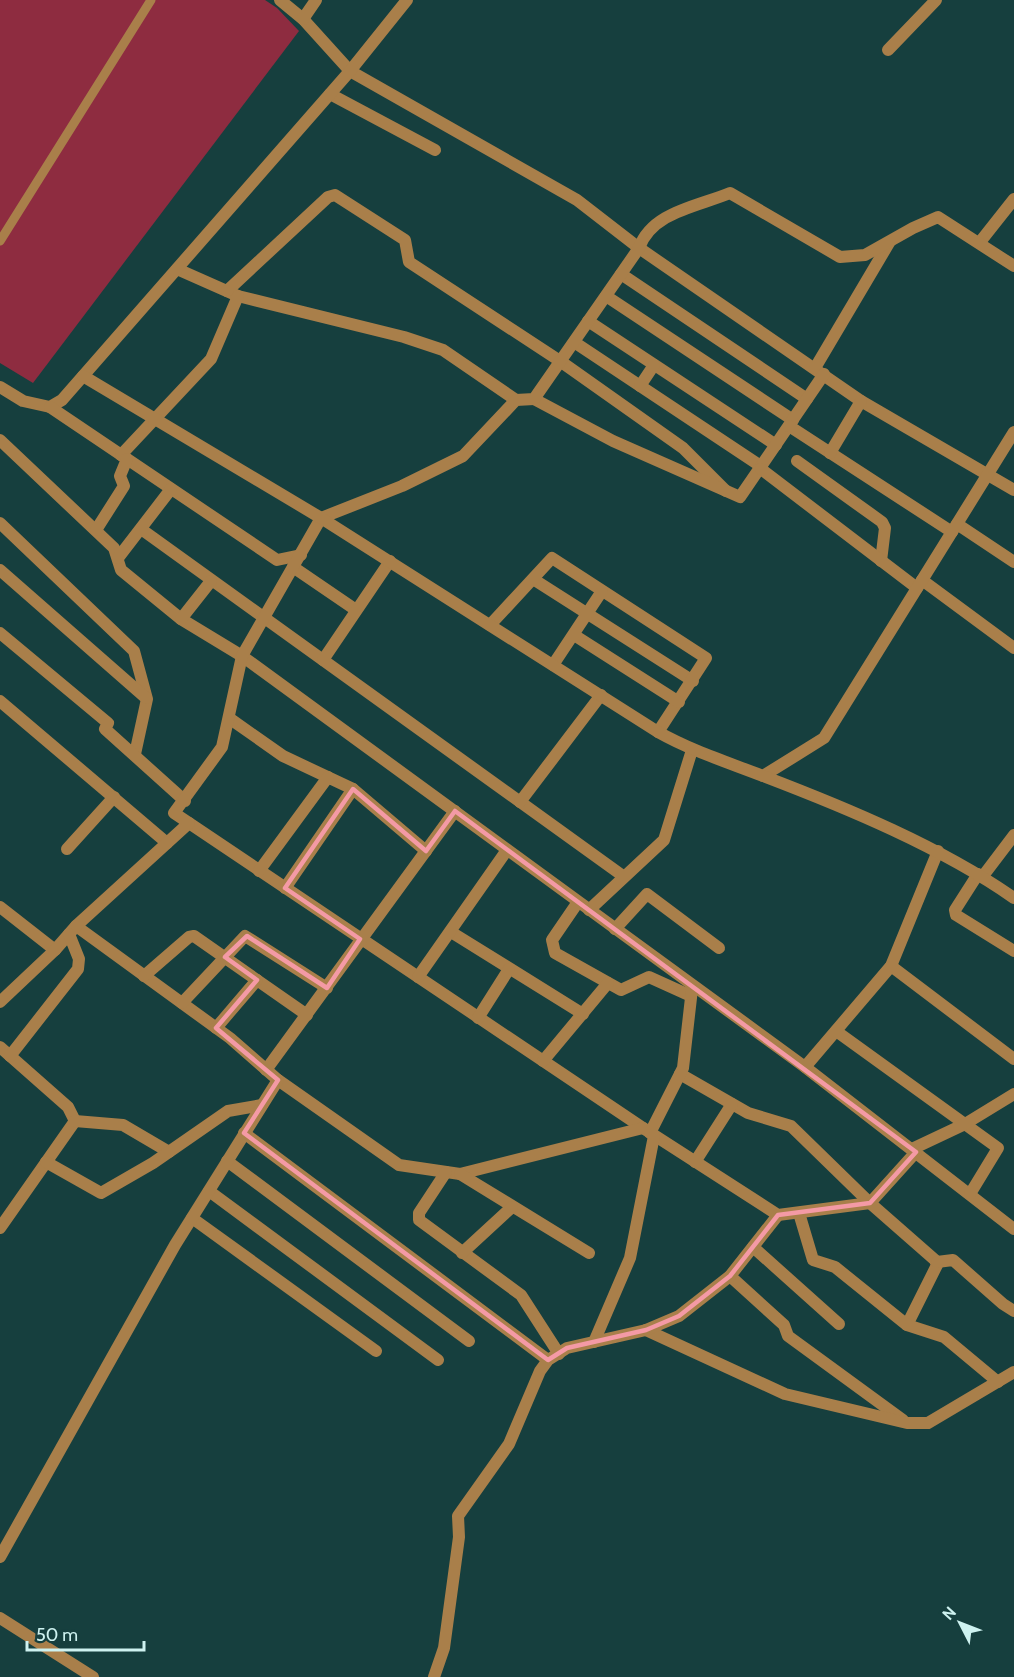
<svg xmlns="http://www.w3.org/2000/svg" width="1014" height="1677" viewBox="0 0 1014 1677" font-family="Cabin,sans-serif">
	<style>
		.green { fill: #8e2c40 }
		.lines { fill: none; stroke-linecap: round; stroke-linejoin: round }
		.service { stroke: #a97f4a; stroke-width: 9 }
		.minor { stroke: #a97f4a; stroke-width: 12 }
		.tertiary { stroke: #a97f4a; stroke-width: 12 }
		.marked { fill: none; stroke: #f49aa5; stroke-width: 4.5; stroke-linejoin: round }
	</style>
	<rect width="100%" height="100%" fill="#163f3e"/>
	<!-- green -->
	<path class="green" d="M0,0H265L277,8L299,31L33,383L0,363Z"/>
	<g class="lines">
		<!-- service -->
		<path class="service" d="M0,241L151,0"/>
		<!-- minor -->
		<g class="minor">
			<path d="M280,0L303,19L350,71L577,200L639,248L861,401L1014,490"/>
			<path d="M303,19L316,0"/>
			<path d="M888,50L936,0"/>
			<path d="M330,94L435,150"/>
			<path d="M980,242L1014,199"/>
			<path d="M177,269L238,296L404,337L443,350L516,400"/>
			<path d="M621,274L807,399"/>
			<path d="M227,291L328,197L335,195L405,240L409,262L560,361L683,448L726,491"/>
			<path d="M606,296L793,420"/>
			<path d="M588,321L776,445"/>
			<path d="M574,342L762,467"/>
			<path d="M815,368L889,243"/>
			<path d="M640,386L654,365"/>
			<path d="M0,387L23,401L50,407L62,400L350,71L407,0"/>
			<path d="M534,399L613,441L740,497L824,374"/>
			<path d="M50,407L277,560L301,555"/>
			<path d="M789,426L952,532"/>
			<path d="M0,440L114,548L121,570L181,619L242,656L805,1067L1014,1229"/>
			<path d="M830,453L861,401"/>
			<path d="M121,455L211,359L238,296"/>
			<path d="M797,461L882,522L885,528L881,561"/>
			<path d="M761,469L917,588"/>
			<path d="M0,523L134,651L147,699L135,754"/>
			<path d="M957,524L1014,562"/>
			<path d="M141,529L623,876"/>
			<path d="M96,530L124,486L120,476L127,459"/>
			<path d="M118,558L171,489"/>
			<path d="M293,567L356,610"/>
			<path d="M0,570L146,698"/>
			<path d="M533,579L693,681"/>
			<path d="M922,580L1014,648"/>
			<path d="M181,619L211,581"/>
			<path d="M490,625L552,558L706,658L658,732"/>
			<path d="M0,633L108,723L105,729L185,801"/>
			<path d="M574,635L679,702"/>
			<path d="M323,660L390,561"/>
			<path d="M553,665L602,591"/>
			<path d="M0,701L167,843"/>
			<path d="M229,718L283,756L353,789L426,851"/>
			<path d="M763,776L824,738L1014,432"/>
			<path d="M520,802L601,695"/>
			<path d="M189,823L643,1128L778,1215L870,1203L916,1152"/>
			<path d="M67,849L114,797"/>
			<path d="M259,871L328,777"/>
			<path d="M978,874L955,910L956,915L1014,951"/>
			<path d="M983,876L1014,835"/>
			<path d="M285,888L353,789"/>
			<path d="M578,902L552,940L555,953L621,990L649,977L691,996"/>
			<path d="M0,907L55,950"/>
			<path d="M589,910L664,840L692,750"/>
			<path d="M76,926L230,1038L278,1080L399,1165L460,1174L643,1128"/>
			<path d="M615,929L647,894L719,948"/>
			<path d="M451,932L583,1014"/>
			<path d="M891,966L1014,1059"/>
			<path d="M144,976L189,937L194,936L307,1015"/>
			<path d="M418,977L507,850"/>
			<path d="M0,1002L55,950L76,926L189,823L174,813L222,747L242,656L321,518L402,486L463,456L516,400L534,399L639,248C652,212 696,207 730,193L840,257L865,255L913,228L938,217L1014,266"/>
			<path d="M182,1003L245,936L327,988"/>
			<path d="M478,1018L509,969"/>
			<path d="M216,1028L257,980"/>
			<path d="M836,1031L998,1148L970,1194"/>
			<path d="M0,1047L68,1107L75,1121L0,1228"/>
			<path d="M10,1056L78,969L79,959L69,934"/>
			<path d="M543,1061L608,983"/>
			<path d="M805,1067L891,966L938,851"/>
			<path d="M266,1070L455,811"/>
			<path d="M680,1074L748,1113L791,1126L870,1203L935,1260L937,1265L907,1325"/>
			<path d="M75,1121L123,1125L169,1152"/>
			<path d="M244,1133L548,1360"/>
			<path d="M650,1133L683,1068L692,989"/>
			<path d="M912,1149L965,1124L1014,1094"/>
			<path d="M227,1161L469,1341"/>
			<path d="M46,1162L101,1193L153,1163L228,1111L262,1105"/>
			<path d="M695,1162L732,1104"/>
			<path d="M446,1172L419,1213V1220L521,1295L559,1354"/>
			<path d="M460,1174L589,1253"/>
			<path d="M209,1191L438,1360"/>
			<path d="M799,1213L813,1260L835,1267L907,1325L944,1337L998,1382"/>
			<path d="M192,1218L376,1351"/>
			<path d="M753,1247L839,1324"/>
			<path d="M462,1253L512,1207"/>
			<path d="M937,1262L953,1260L1003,1304L1014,1311"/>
			<path d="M730,1276L784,1325L788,1336L903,1420"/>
			<path d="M646,1330L785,1394L907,1423H928L1014,1372"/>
			<path d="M594,1342L630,1258L654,1136"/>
			<path d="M0,1557L175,1245L278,1080"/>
			<path d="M0,1618L93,1677"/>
			<path d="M434,1677L444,1648L459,1537L458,1516L509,1444L540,1371L548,1360L567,1348L646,1330L679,1316L730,1276L778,1215"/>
		</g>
		<!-- tertiary -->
		<path class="tertiary" d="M83,376L321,518L658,732C692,751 727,762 763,776C847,808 941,847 1014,898"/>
	</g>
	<!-- marked area -->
	<path class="marked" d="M353,789L426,851L455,811L916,1152L870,1203L778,1215L730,1276L679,1316L646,1330L567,1348L548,1360L244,1133L278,1080L216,1028L257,980L225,957L247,936L327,988L360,939L285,888Z"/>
	<!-- north arrow -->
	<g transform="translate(960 1623) rotate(312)" stroke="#163f3e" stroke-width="4.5" paint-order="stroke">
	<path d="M0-4.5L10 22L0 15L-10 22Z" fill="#cef2f0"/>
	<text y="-9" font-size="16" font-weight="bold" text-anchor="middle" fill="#cef2f0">N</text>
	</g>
	<!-- scale -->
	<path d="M27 1641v9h117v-9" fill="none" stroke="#cef2f0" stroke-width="3"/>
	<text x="36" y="1641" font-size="18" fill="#cef2f0" stroke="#163f3e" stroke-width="4.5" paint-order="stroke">50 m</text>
</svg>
